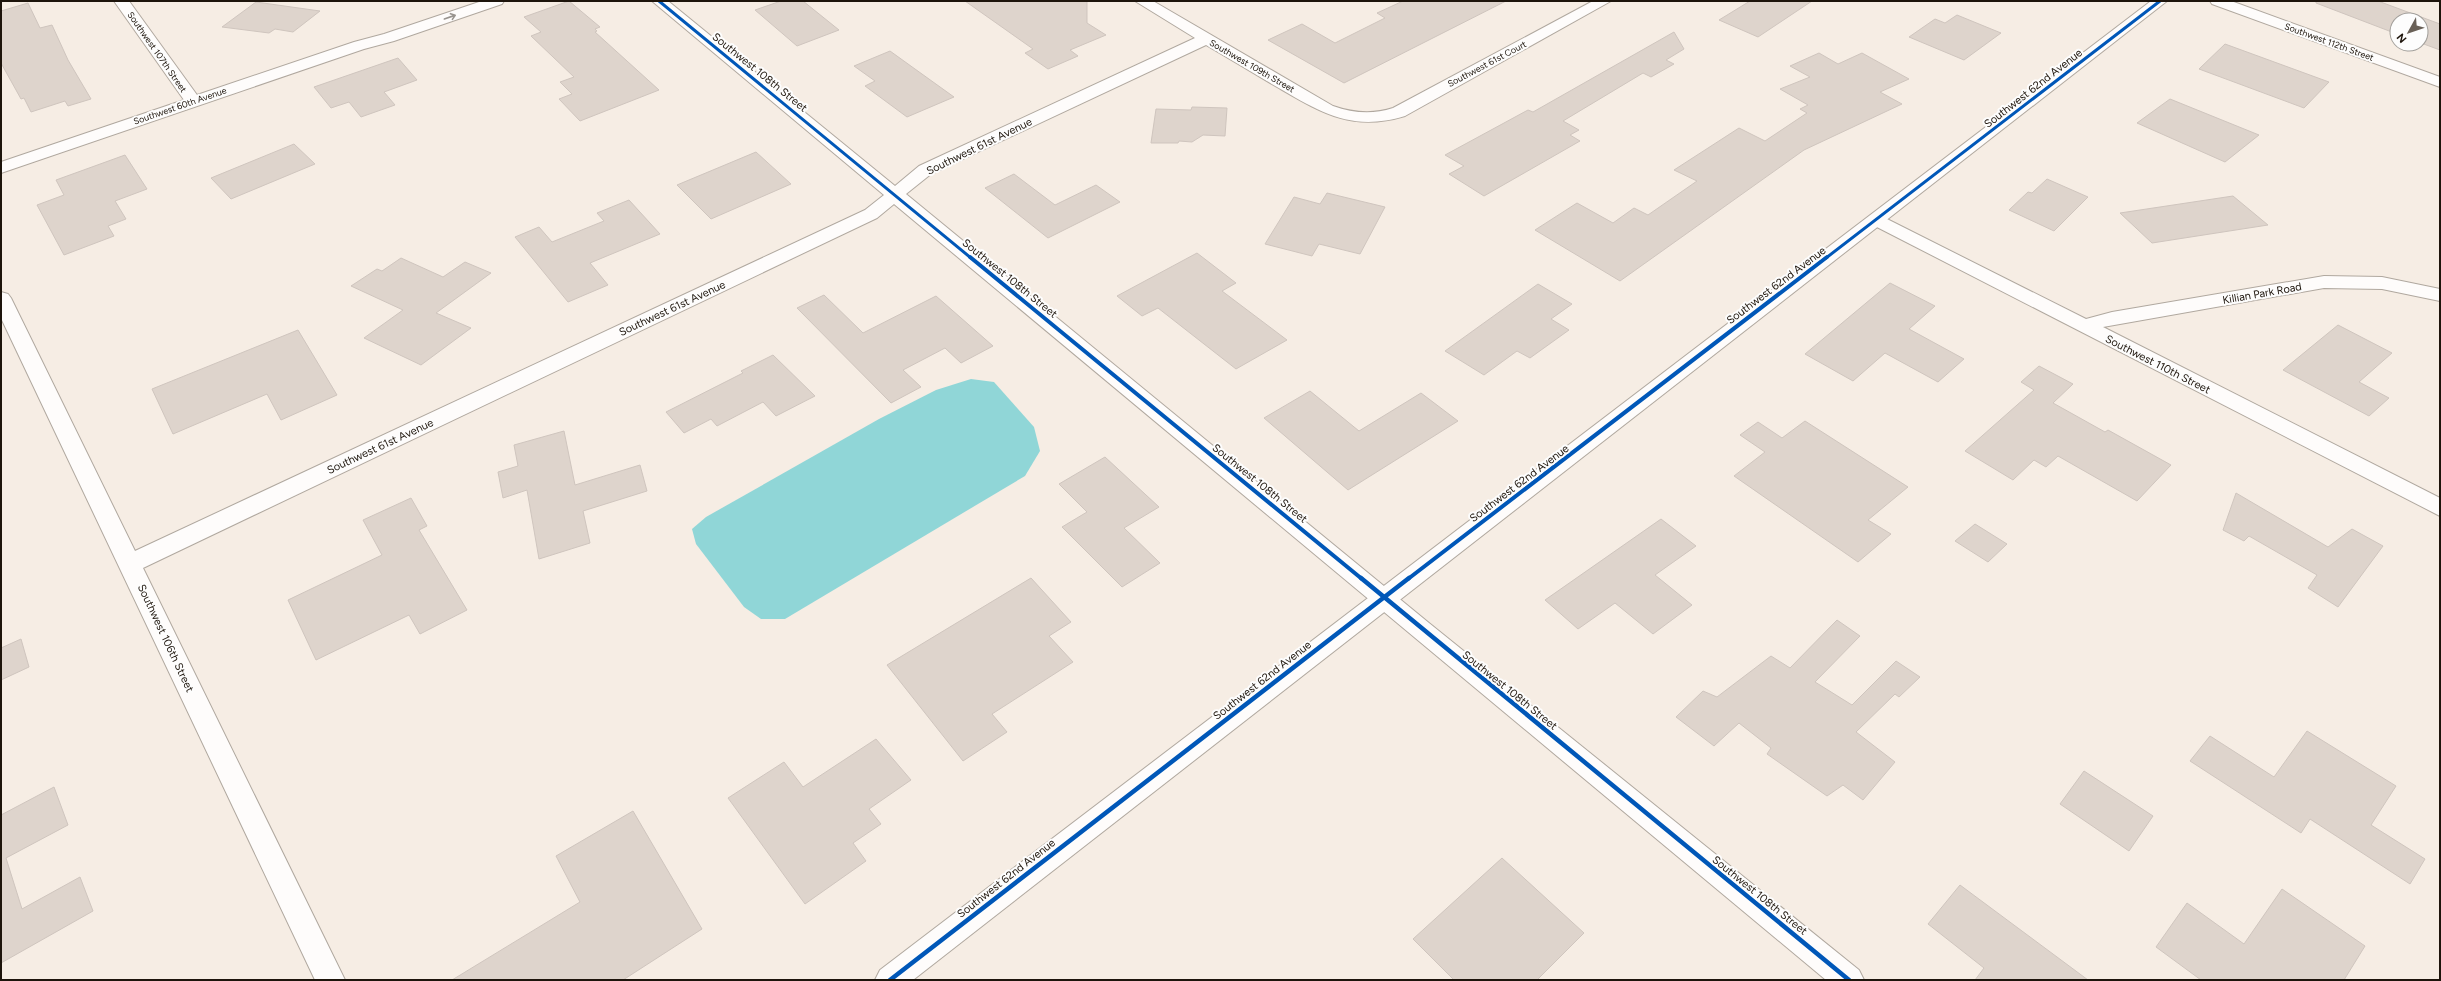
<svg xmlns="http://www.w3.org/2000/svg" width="2441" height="981" viewBox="0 0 2441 981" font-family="Figtree,sans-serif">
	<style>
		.water { fill: #90d6d7 }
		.building { fill: #ded4cc; stroke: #cfc5be }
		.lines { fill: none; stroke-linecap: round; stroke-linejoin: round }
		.street-casing { stroke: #b0a89f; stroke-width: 2 }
		.secondary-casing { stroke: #b0a89f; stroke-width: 2 }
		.street { fill: #fefcfb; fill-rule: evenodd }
		.secondary { fill: #fefcfb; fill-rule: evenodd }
		.cycleway-far2-casing { stroke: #fdfdfd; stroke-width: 5 }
		.cycleway-far1-casing { stroke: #fdfdfd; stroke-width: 6 }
		.cycleway-casing { stroke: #fdfdfd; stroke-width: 7 }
		.cycleway-far2 { stroke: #0057b8; stroke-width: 3 }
		.cycleway-far1 { stroke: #0057b8; stroke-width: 4 }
		.cycleway { stroke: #0057b8; stroke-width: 4.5 }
		.oneway { stroke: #99948f }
		.labels { text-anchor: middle; stroke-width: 4; stroke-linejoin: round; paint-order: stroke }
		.far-street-label { font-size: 9px; fill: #1d140b; stroke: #fdfdfd }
		.street-label { font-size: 11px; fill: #1d140b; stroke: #fdfdfd }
	</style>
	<rect width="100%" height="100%" fill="#f6ede4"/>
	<!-- water -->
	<path class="water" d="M971,379L994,382L1034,427L1040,451L1025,476L785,619H761L744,607L696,544L692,529L706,517L879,419L936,390Z"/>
	<!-- building -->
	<g class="building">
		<path d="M569,1L600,27L595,29L597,31L595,32L659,90L580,121L559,99L572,94L560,82L574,77L531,36L541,32L524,17Z"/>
		<path d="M781,1H803L839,30L797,46L755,10Z"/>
		<path d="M965,1H1087V23L1106,35L1070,50L1078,56L1048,69L1025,53L1033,49Z"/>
		<path d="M1403,1H1506L1344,83L1268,40L1302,24L1335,43L1385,18L1377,13Z"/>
		<path d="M1750,1H1812L1758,37L1719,20Z"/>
		<path d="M2316,1H2378L2440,24V50L2421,43V20H2397V34L2316,3Z"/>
		<path d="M256,2L320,11L293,32L275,29L269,33L222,27Z"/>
		<path d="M28,3L40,28L52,25L68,60L91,99L68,106L65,101L31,112L24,98L21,99L1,63V11Z"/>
		<path d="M1957,15L2001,33L1964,60L1909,37L1935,19L1945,23Z"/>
		<path d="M1674,32L1684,49L1666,60L1674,64L1651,77L1643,73L1563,121L1579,130L1570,135L1580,141L1484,196L1449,174L1464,166L1445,155L1528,110L1533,112Z"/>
		<path d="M2225,44L2329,82L2304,108L2199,69Z"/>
		<path d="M890,51L915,69L954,97L907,117L865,86L875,81L854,66Z"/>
		<path d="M1819,53L1838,64L1862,53L1909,79L1880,92L1902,104L1804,150L1620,281L1535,230L1577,203L1613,223L1634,208L1648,215L1697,181L1674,170L1739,128L1765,141L1807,113L1800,109L1808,105L1780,89L1810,77L1790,66Z"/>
		<path d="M398,58L417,80L384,92L395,105L361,117L349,102L331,108L314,87Z"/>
		<path d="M2170,99L2259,135L2225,162L2137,123Z"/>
		<path d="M1192,107L1227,108L1225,136L1203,135L1192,142L1179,141L1178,143H1151L1156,109L1191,110Z"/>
		<path d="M294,144L315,164L231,199L211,178Z"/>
		<path d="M756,152L791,184L711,219L677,185Z"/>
		<path d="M125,155L147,189L115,201L126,219L108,226L114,236L64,255L37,205L64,195L56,180Z"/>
		<path d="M1014,174L1055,205L1096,185L1120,202L1048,238L985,188Z"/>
		<path d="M2047,179L2088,197L2054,231L2009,210L2028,192L2032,193Z"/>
		<path d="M1327,193L1385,207L1360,254L1319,244L1312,256L1265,244L1294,197L1320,204Z"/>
		<path d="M2233,196L2268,225L2152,243L2120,213Z"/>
		<path d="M629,200L660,234L590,263L608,285L568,302L515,237L539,227L552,242L604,221L597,213Z"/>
		<path d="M1197,253L1236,283L1222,291L1287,340L1236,369L1158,308L1142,316L1117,296Z"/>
		<path d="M401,258L443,277L465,262L491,273L436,313L471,328L421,365L364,338L403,310L351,286L377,269L382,271Z"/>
		<path d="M1890,283L1935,306L1909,329L1964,359L1938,382L1885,353L1853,381L1805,354Z"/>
		<path d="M1538,284L1572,304L1551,319L1569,330L1530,358L1517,351L1484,375L1445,351Z"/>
		<path d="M824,295L863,333L936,296L993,346L961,363L945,348L903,370L921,387L891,403L797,308Z"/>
		<path d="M2338,325L2392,353L2359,382L2389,398L2369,416L2283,370Z"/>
		<path d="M298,330L337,395L281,420L267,394L173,434L152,389Z"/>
		<path d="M773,355L815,396L776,416L763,402L717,426L711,419L684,433L666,412L743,373L741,371Z"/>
		<path d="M2039,366L2073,384L2053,403L2105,432L2108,430L2171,465L2137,501L2058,456L2046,467L2034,460L2013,480L1965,451L2034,390L2021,382Z"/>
		<path d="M1310,391L1359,431L1421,393L1458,421L1348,490L1264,418Z"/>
		<path d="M1805,421L1908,487L1868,520L1891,534L1858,562L1734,476L1765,452L1740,435L1758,422L1782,438Z"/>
		<path d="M564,431L575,485L640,465L647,491L583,511L590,543L539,559L527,490L503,498L498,472L518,466L514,445Z"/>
		<path d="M1105,457L1159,507L1124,528L1160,563L1122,587L1062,527L1087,512L1059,484Z"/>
		<path d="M2236,493L2328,547L2352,529L2383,546L2338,607L2308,588L2317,575L2249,536L2244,541L2223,530Z"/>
		<path d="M411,498L427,526L419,530L467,610L420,634L409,615L316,660L288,600L382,555L363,520Z"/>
		<path d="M1661,519L1696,546L1655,575L1692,605L1653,634L1615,603L1578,629L1545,600Z"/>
		<path d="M1975,524L2007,544L1988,562L1955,541Z"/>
		<path d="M1031,578L1071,622L1049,636L1073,662L992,714L1007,732L963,761L887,665Z"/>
		<path d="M1837,620L1860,636L1815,682L1852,705L1896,661L1920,677L1899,697L1895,694L1856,732L1895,762L1863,800L1843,785L1827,796L1767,754L1771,748L1739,723L1714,746L1676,717L1703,691L1717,697L1771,656L1790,668Z"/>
		<path d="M21,639L29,667L1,680V648Z"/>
		<path d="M2307,731L2396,786L2371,825L2425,859L2410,884L2310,819L2301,833L2190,761L2210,736L2274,777Z"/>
		<path d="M876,739L911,780L869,809L881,824L853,843L866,861L805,904L728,798L784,762L803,787Z"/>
		<path d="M2084,771L2153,816L2129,851L2060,804Z"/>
		<path d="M54,787L68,825L6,858L22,909L80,877L93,911L1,963V815Z"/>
		<path d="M633,811L702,929L623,980H452L580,902L556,856Z"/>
		<path d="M1502,858L1584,933L1537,980H1454L1413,939Z"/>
		<path d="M1960,885L2088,980H1975L1984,968L1928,924Z"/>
		<path d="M2282,889L2365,946L2344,980H2201L2156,947L2187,903L2244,944Z"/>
	</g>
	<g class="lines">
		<defs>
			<g id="street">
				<path d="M114,1H129L197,95L354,42L384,34L482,1H504L502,4L394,41L364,49L1,173V162L184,100Z"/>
				<path d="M652,1H668L895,186L919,166L1195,38L1135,1H1153L1333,106C1353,113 1372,115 1393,108L1593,1H1611L1405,116C1352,132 1322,113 1277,87C1253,73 1230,59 1206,45L931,174L906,194L1429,623L1859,970L1864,980H1826L894,204L877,218L143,568L345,980H315L1,318V292L8,294L11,298L135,551L865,210L884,195Z"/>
				<path d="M1877,214L2086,319L2112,312L2324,276L2382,277L2440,289V301L2382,289L2324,288L2103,327L2440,498V516L1871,224L1868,220L1871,216Z"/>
			</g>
			<g id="secondary">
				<path d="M2151,1H2167L913,980H875L880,970Z"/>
				<path d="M2210,1H2231L2440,77V87L2212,4Z"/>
			</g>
		</defs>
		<!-- street casing -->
		<use href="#street" class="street-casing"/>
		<!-- secondary casing -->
		<use href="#secondary" class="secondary-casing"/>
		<!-- street -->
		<use href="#street" class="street"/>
		<!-- secondary -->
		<use href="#secondary" class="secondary"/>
		<defs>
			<g id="cycleway-far2">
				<path d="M659,1L971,258"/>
				<path d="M1826,258L2160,1"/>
			</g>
			<g id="cycleway-far1">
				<path d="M970,257L1362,579"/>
				<path d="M1408,579L1827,257"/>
			</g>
			<g id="cycleway">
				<path d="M1361,578L1849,980"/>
				<path d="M890,980L1409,578"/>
			</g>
		</defs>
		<!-- cycleway-far2 casing -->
		<use href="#cycleway-far2" class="cycleway-far2-casing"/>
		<!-- cycleway-far1 casing -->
		<use href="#cycleway-far1" class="cycleway-far1-casing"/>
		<!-- cycleway casing -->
		<use href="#cycleway" class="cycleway-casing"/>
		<!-- cycleway-far2 -->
		<use href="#cycleway-far2" class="cycleway-far2"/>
		<!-- cycleway-far1 -->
		<use href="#cycleway-far1" class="cycleway-far1"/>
		<!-- cycleway -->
		<use href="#cycleway" class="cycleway"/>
	</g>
	<!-- one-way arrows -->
	<defs><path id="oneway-shaft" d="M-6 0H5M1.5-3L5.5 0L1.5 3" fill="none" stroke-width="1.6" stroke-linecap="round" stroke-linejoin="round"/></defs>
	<use class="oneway" href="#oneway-shaft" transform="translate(450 17) rotate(-19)"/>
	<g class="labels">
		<!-- far-street labels -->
		<g class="far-street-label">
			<text transform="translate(2329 42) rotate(20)" y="3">Southwest 112th Street</text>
			<text transform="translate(157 52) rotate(55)" y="3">Southwest 107th Street</text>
			<text transform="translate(1487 64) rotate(-28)" y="3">Southwest 61st Court</text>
			<text transform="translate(1252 66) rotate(30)" y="3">Southwest 109th Street</text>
			<text transform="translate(180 106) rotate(-19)" y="3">Southwest 60th Avenue</text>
		</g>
		<!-- street labels -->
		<g class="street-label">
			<text transform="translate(760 72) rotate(39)" y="4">Southwest 108th Street</text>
			<text transform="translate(2033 88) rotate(-38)" y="4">Southwest 62nd Avenue</text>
			<text transform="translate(979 146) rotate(-26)" y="4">Southwest 61st Avenue</text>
			<text transform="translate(1010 278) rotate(39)" y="4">Southwest 108th Street</text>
			<text transform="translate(1776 285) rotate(-37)" y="4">Southwest 62nd Avenue</text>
			<text transform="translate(2262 293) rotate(-10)" y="4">Killian Park Road</text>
			<text transform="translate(672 308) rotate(-25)" y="4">Southwest 61st Avenue</text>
			<text transform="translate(2158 364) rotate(27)" y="4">Southwest 110th Street</text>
			<text transform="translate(380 446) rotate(-25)" y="4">Southwest 61st Avenue</text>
			<text transform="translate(1260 483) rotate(39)" y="4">Southwest 108th Street</text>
			<text transform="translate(1519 483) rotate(-37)" y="4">Southwest 62nd Avenue</text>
			<text transform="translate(166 638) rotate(65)" y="4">Southwest 106th Street</text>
			<text transform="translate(1262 680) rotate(-38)" y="4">Southwest 62nd Avenue</text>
			<text transform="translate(1510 690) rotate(39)" y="4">Southwest 108th Street</text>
			<text transform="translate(1006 878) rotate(-38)" y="4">Southwest 62nd Avenue</text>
			<text transform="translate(1760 895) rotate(39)" y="4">Southwest 108th Street</text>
		</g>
	</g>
	<!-- border -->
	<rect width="2441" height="981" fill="none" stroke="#1d140b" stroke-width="4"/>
	<!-- north arrow -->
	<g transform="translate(2409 32) rotate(230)"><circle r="19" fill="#fdfdfd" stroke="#a3a09c"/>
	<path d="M0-3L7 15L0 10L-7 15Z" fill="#696057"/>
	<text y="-6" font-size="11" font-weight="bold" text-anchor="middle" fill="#1d140b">N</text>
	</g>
</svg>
